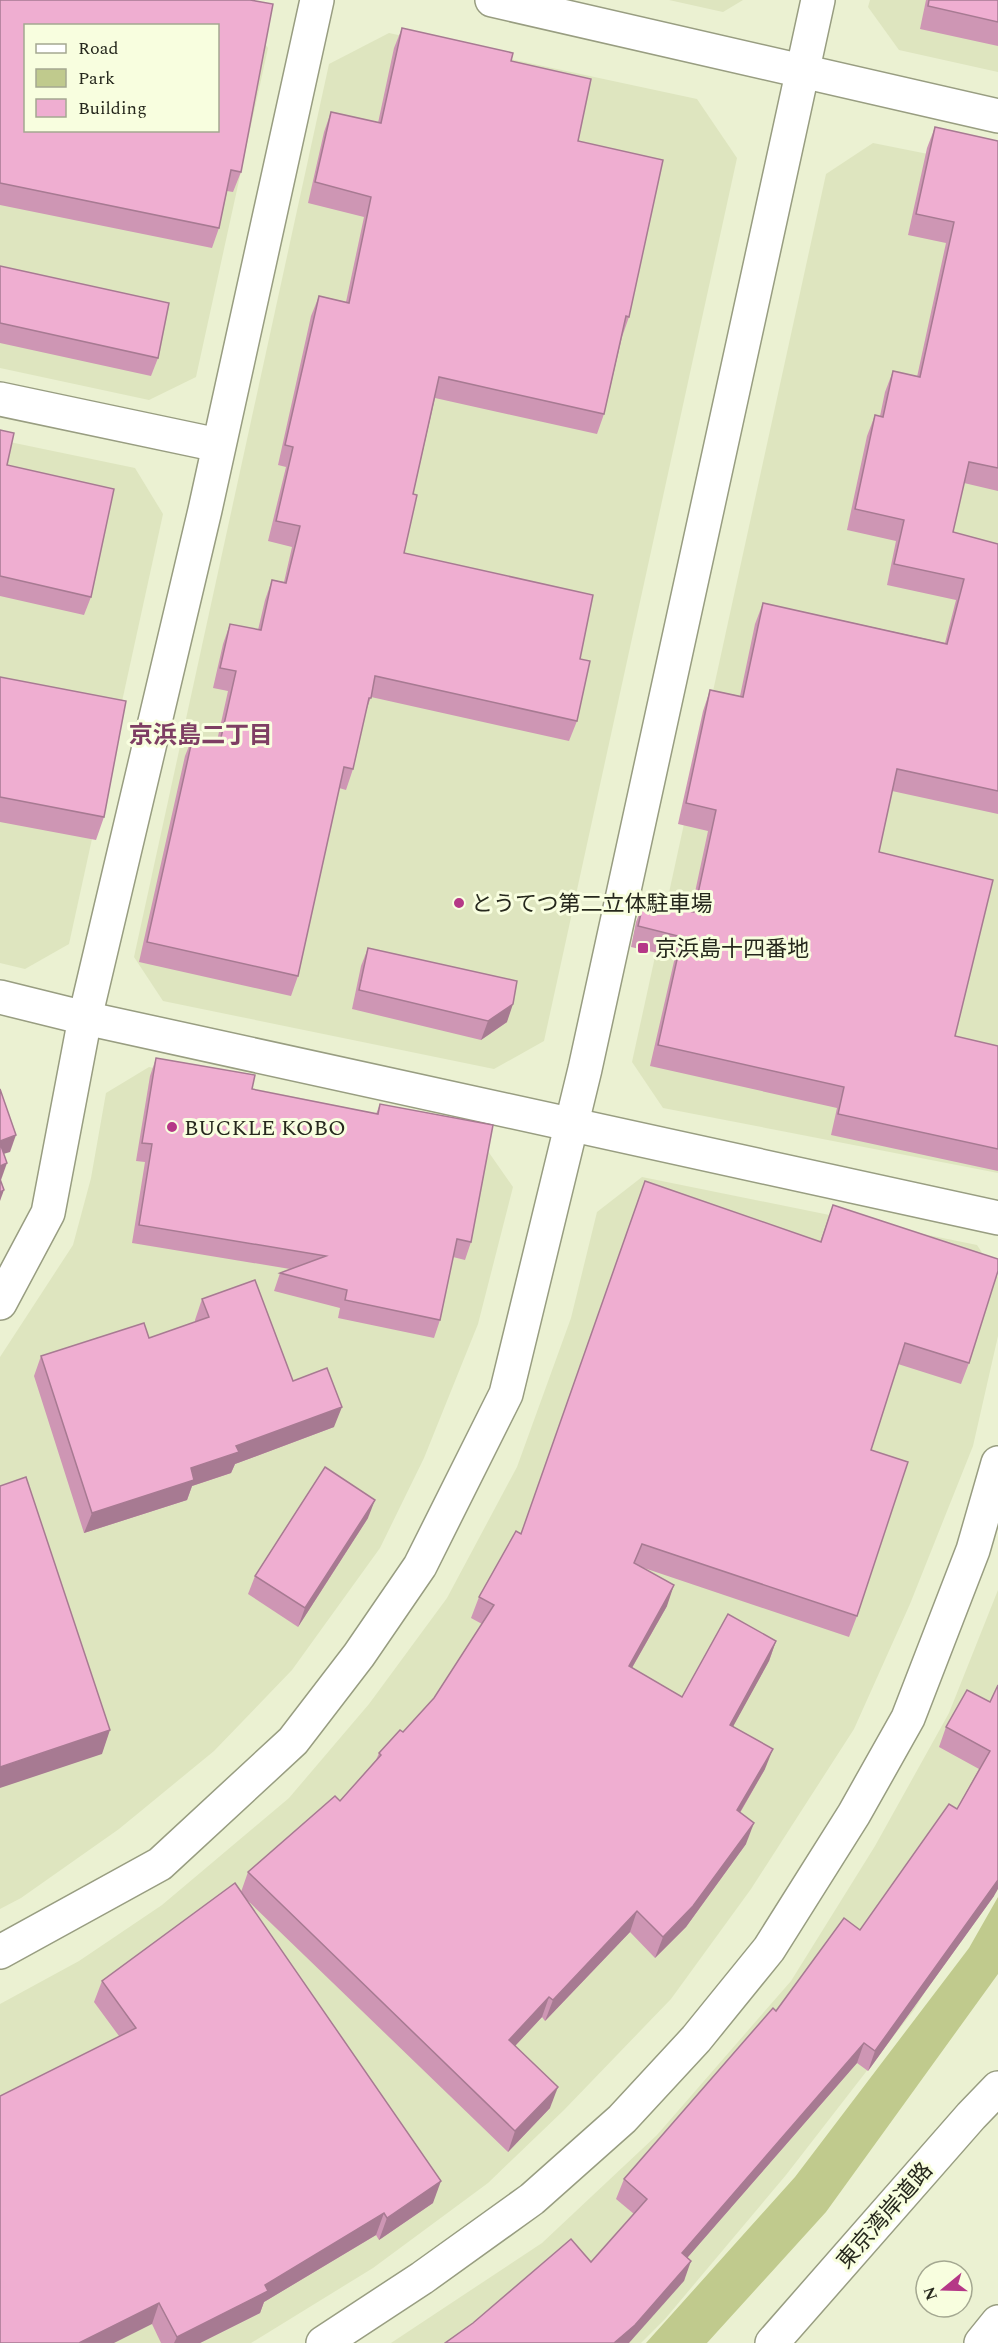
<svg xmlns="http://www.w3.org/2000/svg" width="998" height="2343" viewBox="0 0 998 2343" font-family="Spectral,'Noto Sans JP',serif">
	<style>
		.built { fill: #dee5bf; fill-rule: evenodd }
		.green { fill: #c0ca8d }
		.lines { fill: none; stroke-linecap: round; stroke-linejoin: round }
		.street-casing { stroke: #989d81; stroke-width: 36 }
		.highway-casing { stroke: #989d81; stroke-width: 36 }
		.street { stroke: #fff; stroke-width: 33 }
		.highway { stroke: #fff; stroke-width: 33 }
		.wall { fill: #ce96b4 }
		.shaded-wall { fill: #a77a92 }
		.building { fill: #efaed1; stroke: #a77a92; stroke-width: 1.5; fill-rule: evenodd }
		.poi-dot { fill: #b53887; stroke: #f8fedf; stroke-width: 2 }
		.labels { text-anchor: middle; stroke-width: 6; stroke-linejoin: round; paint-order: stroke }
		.poi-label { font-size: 22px; fill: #26281d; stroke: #f8fedf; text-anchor: start }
		.street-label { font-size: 22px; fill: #26281d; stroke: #f8fedf }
		.neighbourhood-label { font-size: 24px; font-weight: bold; fill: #7e3e63; stroke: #f8fedf }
	</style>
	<rect width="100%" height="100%" fill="#ebf1d2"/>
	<!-- built -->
	<g class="built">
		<path d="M0,0H232L268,48L196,377L149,400L0,368ZM26,26H218V130H26Z"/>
		<path d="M669,0H743L723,12Z"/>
		<path d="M870,0H998V72L899,50L868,7Z"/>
		<path d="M389,33L697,99L737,158L544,1041L494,1069L163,1001L134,957L329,64Z"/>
		<path d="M873,143L998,168V1173L663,1108L632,1062L826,174Z"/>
		<path d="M0,440L135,468L163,514L69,944L25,969L0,963Z"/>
		<path d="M149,1067L476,1134L513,1187L478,1324L424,1458L380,1548L292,1670L214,1751L119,1829L21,1898L0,1909V1357L73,1245L91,1178L106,1093Z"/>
		<path d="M642,1177L977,1245L998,1277V1336L973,1446L910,1604L854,1729L751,1889L671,1999L564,2110L488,2183L373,2268L251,2343H0V2004L79,1961L162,1905L289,1798L369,1704L447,1598L517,1467L571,1318L597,1212Z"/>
		<path d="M998,1590V1873L914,2010L786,2175L665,2319L641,2343H391L542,2243L657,2135L791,1981L875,1846L949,1713Z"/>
	</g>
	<!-- green -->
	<path class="green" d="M998,1897V1974L826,2212L707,2343H646L795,2177L969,1948Z"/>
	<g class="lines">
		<defs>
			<g id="street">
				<path d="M492,0L998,116"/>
				<path d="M0,399L218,445"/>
				<path d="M0,997L85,1018L998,1218"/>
				<path d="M0,1303L48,1213L85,1018L205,510L317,0"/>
				<path d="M0,1952L160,1864L293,1741L359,1655L420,1566L506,1394L585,1069L818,0"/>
				<path d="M323,2343L422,2278L532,2199L622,2119L696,2039L769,1949L854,1814L908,1718L973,1550L998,1463"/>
			</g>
			<g id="highway">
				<path d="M772,2343L971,2116L998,2088"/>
				<path d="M981,2343L998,2322"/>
			</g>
		</defs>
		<!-- street casing -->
		<use href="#street" class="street-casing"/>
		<!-- highway casing -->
		<use href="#highway" class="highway-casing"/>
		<!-- street -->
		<use href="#street" class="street"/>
		<!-- highway -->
		<use href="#highway" class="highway"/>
	</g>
	<!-- wall -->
	<g class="wall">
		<path d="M0,0L241,172L233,192L227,191L219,228L212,248L0,205Z"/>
		<path d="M926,0H998V46L920,29Z"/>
		<path d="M402,28L511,61L578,141L629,317L622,337L604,414L597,434L435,398L413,494L404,553L580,659L577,721L569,741L371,697L366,711L353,769L346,790L339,788L298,976L291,996L139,962L185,756L193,736L217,741L228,691L213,688L223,644L230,624L258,630L265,600L272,580L284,582L292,547L268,541L286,467L278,465L311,316L319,296L346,302L364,217L308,203L324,132L331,112L378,123L394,48Z"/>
		<path d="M935,127L998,141V491L964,483L953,532L998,544V814L892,791L879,852L955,1036L998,1046V1171L831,1135L837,1108L650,1066L675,957L631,947L636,922L644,901L691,911L708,831L678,824L703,711L710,690L740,696L755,624L763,603L945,643L956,600L887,585L896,541L847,530L867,436L875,415L880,416L885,392L893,371L917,377L946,243L908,235L927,148Z"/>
		<path d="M0,266L158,358L151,376L0,343Z"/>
		<path d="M0,430L7,465L91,597L84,615L0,596Z"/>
		<path d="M0,677L104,817L96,840L0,822Z"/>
		<path d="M368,948L507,1022L481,1040L352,1009L361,966Z"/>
		<path d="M156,1058L252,1089L376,1114L380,1104L471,1242L465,1260L453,1257L440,1320L434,1338L338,1318L340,1308L274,1291L280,1273L290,1269L132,1243L145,1162L136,1161L150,1076Z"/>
		<path d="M833,1205L969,1363L961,1384L898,1364L871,1450L857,1616L849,1637L644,1568L667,1606L632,1668L682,1697L776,1641L769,1661L733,1726L765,1769L740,1813L746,1844L686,1927L655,1958L630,1932L545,2021L542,2017L515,2046L550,2108L508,2152L243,1896L433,2203L379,2240L376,2235L264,2302L260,2313L200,2343H161L152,2324L119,2036L94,2002L102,1981L241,1892L248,1872L340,1801L376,1760L379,1753L403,1732L434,1698L482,1624L471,1618L479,1597L521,1534L820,1242Z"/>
		<path d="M202,1299L293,1381L334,1427L235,1464L231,1473L192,1486L187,1500L84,1533L34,1376L41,1356L149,1338L195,1322V1320Z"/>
		<path d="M368,1518L298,1627L248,1594L255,1576Z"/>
		<path d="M990,1702L994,1896L868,2071L857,2063L687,2258L684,2281L591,2262L634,2214L616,2199L624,2179L776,2011L860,1930L957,1809L979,1769L939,1747L946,1727Z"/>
	</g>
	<!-- shaded-wall -->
	<g class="shaded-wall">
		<path d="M513,1004L507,1022L481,1040L488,1021Z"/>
		<path d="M16,1135L10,1152L0,1155V1141Z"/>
		<path d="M7,1163L1,1180H0V1166Z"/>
		<path d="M4,1190L0,1201V1192Z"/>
		<path d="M342,1407L334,1427L235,1464L231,1473L192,1486L187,1500L84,1533L92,1513L191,1468L236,1446Z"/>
		<path d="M375,1500L368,1518L298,1627L305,1608Z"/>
		<path d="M674,1585L667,1606L621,1687L629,1666Z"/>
		<path d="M776,1641L769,1661L723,1745L730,1725Z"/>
		<path d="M110,1730L102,1754L0,1788V1767Z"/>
		<path d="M773,1749L765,1769L729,1831L737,1810Z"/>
		<path d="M754,1823L746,1844L686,1927L655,1958L663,1937Z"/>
		<path d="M998,1880V1889L994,1896L868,2071L875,2051Z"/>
		<path d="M637,1911L630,1932L545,2021L553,2000Z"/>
		<path d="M549,1997L542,2017L501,2061L509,2040Z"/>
		<path d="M864,2043L857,2063L674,2273L682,2253Z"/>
		<path d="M558,2087L550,2108L508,2152L515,2131Z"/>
		<path d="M441,2181L433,2203L379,2240L387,2218Z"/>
		<path d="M384,2213L376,2235L264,2302L260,2313L200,2343H174L177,2337Z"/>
		<path d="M691,2261L684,2281L629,2343H614Z"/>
		<path d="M159,2303L152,2324L114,2343H79Z"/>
	</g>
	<!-- building -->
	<g class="building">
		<path d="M0,0H250L273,4L241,172L231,170L219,228L0,183ZM26,26H218V130H26Z"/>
		<path d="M929,0H998V22L928,6Z"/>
		<path d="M402,28L513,53L511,61L591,79L578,141L663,160L629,317L626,316L604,414L439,377L413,494L417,495L404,553L593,595L580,659L590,661L577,721L375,676L371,698H369L353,769L344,767L298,976L147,942L193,736L220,742L236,671L220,668L230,624L261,630L272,580L286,583L300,526L276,521L293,447L285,445L319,296L349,303L371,197L315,182L331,112L381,123Z"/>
		<path d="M935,127L998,141V468L969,462L953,532L998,544V791L897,769L879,852L993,880L955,1036L998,1046V1149L838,1114L844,1087L658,1045L682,937L638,926L644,901L694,912L716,810L686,803L710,690L743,697L763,603L947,644L964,579L894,564L904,520L855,509L875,415L883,417L893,371L920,377L954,222L916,214Z"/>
		<path d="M0,266L169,303L158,358L0,323Z"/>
		<path d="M0,430L14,433L7,465L114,489L91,597L0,576Z"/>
		<path d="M0,677L126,701L104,817L0,797Z"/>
		<path d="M368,948L517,981L513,1004L488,1021L359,990Z"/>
		<path d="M156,1058L255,1075L252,1089L378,1114L380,1104L493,1125L471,1242L457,1239L440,1320L345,1300L347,1290L280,1273L326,1256L139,1225L152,1144L142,1143Z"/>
		<path d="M0,1089L16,1135L0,1141Z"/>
		<path d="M0,1143L7,1163L0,1166Z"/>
		<path d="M0,1179L4,1190L0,1192Z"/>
		<path d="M645,1181L821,1242L833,1205L998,1259V1271L969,1363L905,1343L871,1450L908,1462L857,1616L642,1544L634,1563L674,1585L629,1666L682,1697L728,1614L776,1641L730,1725L773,1749L737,1810L754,1823L693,1906L663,1937L637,1911L553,2000L549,1997L509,2040L558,2087L515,2131L248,1872L335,1796L340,1801L381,1755L379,1753L400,1730L403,1732L434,1698L494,1605L479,1597L516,1531L521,1534Z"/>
		<path d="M255,1280L293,1381L327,1368L342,1407L236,1446L239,1452L191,1468L194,1480L92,1513L41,1356L144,1323L149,1338L209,1317L202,1299Z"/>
		<path d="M325,1467L375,1500L305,1608L255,1576Z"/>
		<path d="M26,1477L110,1730L0,1767V1486Z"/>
		<path d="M998,1685V1880L875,2051L864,2043L682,2253L691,2261L635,2325L614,2343H445L473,2323L571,2239L591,2262L647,2199L624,2179L773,2008L776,2011L844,1918L860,1930L949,1804L957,1809L990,1751L946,1727L967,1690L990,1702Z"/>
		<path d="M235,1883L441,2181L387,2218L384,2213L265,2285L268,2291L177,2337L159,2303L79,2343H0V2096L136,2028L102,1981Z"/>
	</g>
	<!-- markers -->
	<g class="poi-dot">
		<circle cx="459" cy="903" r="6"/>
		<rect x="637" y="942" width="12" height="12" rx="3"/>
		<circle cx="172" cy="1127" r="6"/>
	</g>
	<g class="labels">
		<!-- poi labels -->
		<g class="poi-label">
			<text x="471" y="911">とうてつ第二立体駐車場</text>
			<text x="655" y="956">京浜島十四番地</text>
			<text x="184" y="1135">BUCKLE KOBO</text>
		</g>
		<!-- street labels -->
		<g class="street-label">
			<text transform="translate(884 2215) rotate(-49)" y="8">東京湾岸道路</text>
		</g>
		<!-- neighbourhood labels -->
		<g class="neighbourhood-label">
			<text x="201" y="743">京浜島二丁目</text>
		</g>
	</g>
	<!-- legend -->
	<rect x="24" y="24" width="195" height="108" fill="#f8fedf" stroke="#a4a891" stroke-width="1.5"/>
	<rect x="36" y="44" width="30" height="9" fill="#ffffff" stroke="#a4a891" stroke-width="1.5"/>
	<text x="78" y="54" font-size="18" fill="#26281d">Road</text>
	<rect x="36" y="69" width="30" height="18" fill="#c0ca8d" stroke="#a4a891" stroke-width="1.5"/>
	<text x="78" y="84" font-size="18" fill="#26281d">Park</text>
	<rect x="36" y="99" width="30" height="18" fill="#efaed1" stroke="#a4a891" stroke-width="1.5"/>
	<text x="78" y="114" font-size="18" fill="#26281d">Building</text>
	<!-- north arrow -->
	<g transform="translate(944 2289) rotate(251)"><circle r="28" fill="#f8fedf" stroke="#a4a891" stroke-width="1.5"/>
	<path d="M0-4.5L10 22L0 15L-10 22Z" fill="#b53887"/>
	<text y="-9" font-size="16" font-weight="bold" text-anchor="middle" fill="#26281d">N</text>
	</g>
</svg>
